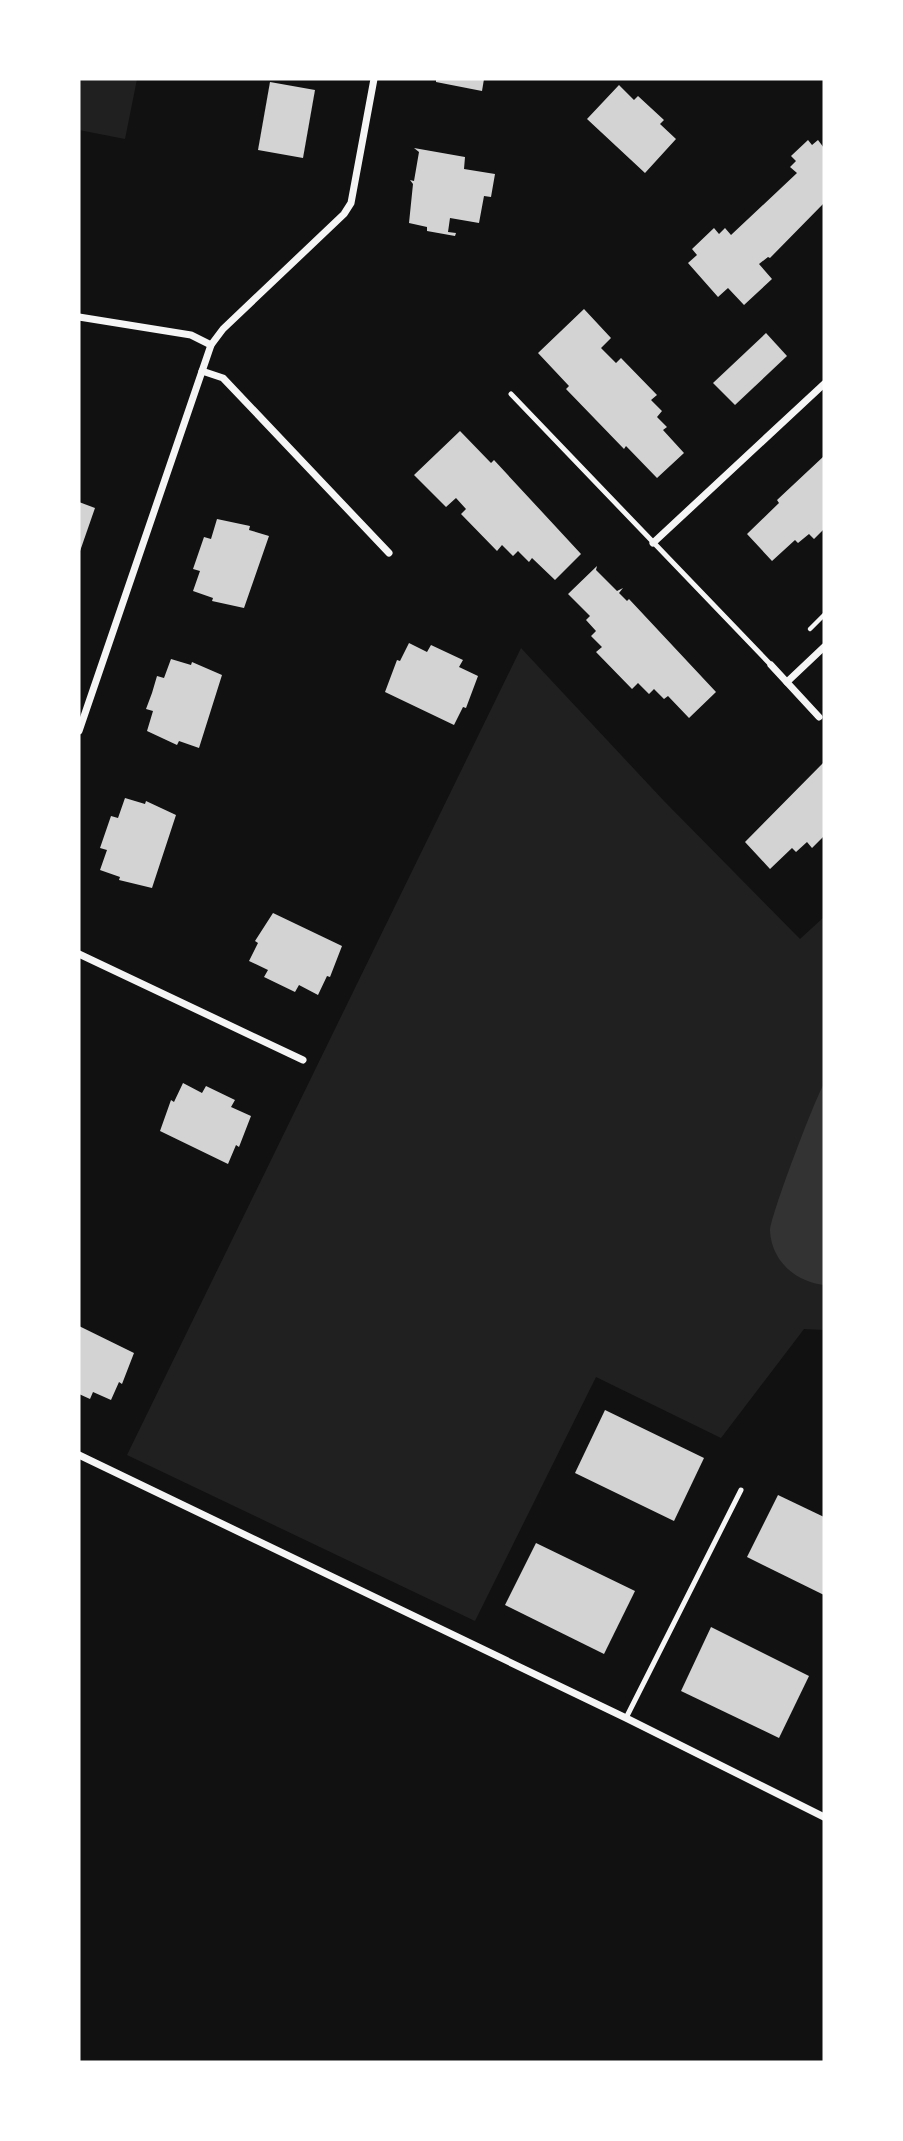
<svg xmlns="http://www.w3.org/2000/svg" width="903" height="2141" viewBox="0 0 903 2141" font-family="Jost,sans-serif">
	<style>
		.green { fill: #202020 }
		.water { fill: #333 }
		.building { fill: #d3d3d3 }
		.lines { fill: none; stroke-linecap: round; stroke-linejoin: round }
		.path { stroke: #f5f5f5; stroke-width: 4.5 }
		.service { stroke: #f5f5f5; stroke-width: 5 }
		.minor { stroke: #f5f5f5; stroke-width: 7 }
	</style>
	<rect width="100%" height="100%" fill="#111"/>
	<!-- green -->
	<g class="green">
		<path d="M79,79H137L125,139L79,130Z"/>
		<path d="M521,648L664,801L800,939L824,917V1330L804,1329L721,1438L596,1377L475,1621L127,1455Z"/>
	</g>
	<!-- water -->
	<path class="water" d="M824,1084V1285C796,1282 771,1261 770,1230C770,1217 815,1098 824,1084Z"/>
	<!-- building -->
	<g class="building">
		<path d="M436,79H484L482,91L436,82Z"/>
		<path d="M270,82L315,90L303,158L258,150Z"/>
		<path d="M619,85L634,100L638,96L664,120L660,124L676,139L645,173L587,119Z"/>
		<path d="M808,140L812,145L818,140L824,148V203L770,258L768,257L759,264L772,279L744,305L728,288L718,297L688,263L697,255L692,249L714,228L719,234L725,228L731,235L797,173L790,167L796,161L791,156Z"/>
		<path d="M414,148L465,157L464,169L495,174L491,197L484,196L479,223L450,218L448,232L456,233L455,236L427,231V227L409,223L413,184L410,180L414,181L419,152Z"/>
		<path d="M584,309L611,338L601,348L616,363L621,358L657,395L651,400L662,411L657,417L667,427L663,430L684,453L657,478L626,446L624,449L566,389L569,386L538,353Z"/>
		<path d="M766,333L787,356L735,405L713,383Z"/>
		<path d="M460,431L491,463L494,460L581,554L555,580L532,558L529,562L518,551L513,556L502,545L497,551L461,514L466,509L456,498L446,507L414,475Z"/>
		<path d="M824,456V529L814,539L809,534L798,543L795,540L772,561L747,534L779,503L777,500Z"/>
		<path d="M79,502L95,508L79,554Z"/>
		<path d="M217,519L250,526L249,530L269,536L244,608L212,601L213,598L193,591L200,571L193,569L204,537L211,539Z"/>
		<path d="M597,566L596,570L617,591L623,588L619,593L627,601L629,599L716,692L689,718L668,696L664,699L654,689L649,694L638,683L632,689L596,652L602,647L591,636L596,631L586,620L590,616L568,594Z"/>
		<path d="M409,643L427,652L431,645L463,660L459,667L478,676L466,708L463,707L454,725L385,692L397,660L400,661Z"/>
		<path d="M171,659L191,665L192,662L222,675L199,748L179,741L177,745L147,731L153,711L146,709L152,693L157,676L164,678Z"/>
		<path d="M824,762V836L812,848L807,842L796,852L792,848L770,869L745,842Z"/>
		<path d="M125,798L145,804L146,801L176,815L152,888L119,880L120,877L100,870L107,850L100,848L111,816L118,818Z"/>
		<path d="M273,913L342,946L330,977L327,976L318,995L299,985L295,992L264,977L268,970L249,961L258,943L255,941Z"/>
		<path d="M183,1083L202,1093L206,1086L235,1100L231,1107L251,1116L239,1147L236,1145L228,1164L160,1131L171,1100L174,1102Z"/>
		<path d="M79,1326L134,1353L122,1384L119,1382L111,1400L93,1392L90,1399L79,1394Z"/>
		<path d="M605,1410L704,1458L674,1521L575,1473Z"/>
		<path d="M778,1495L824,1517V1595L747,1557Z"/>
		<path d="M536,1543L635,1591L604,1654L505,1605Z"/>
		<path d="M711,1627L809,1676L779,1738L681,1691Z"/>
	</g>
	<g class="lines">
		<!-- path -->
		<path class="path" d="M810,629L824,615"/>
		<!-- service -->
		<g class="service">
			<path d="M511,394L771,665"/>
			<path d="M626,1718L741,1490"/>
		</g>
		<!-- minor -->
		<g class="minor">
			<path d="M79,317L191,335L211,345"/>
			<path d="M202,371L223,378L389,553"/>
			<path d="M653,543L824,384"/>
			<path d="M771,665L819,717"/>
			<path d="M787,682L824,647"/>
			<path d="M79,731L211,345L223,329L344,214L351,203L374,79"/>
			<path d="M79,954L303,1060"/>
			<path d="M79,1455L626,1718L824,1817"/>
		</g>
	</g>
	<!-- border -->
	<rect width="903" height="2141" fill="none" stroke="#ffffff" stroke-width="161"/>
</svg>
